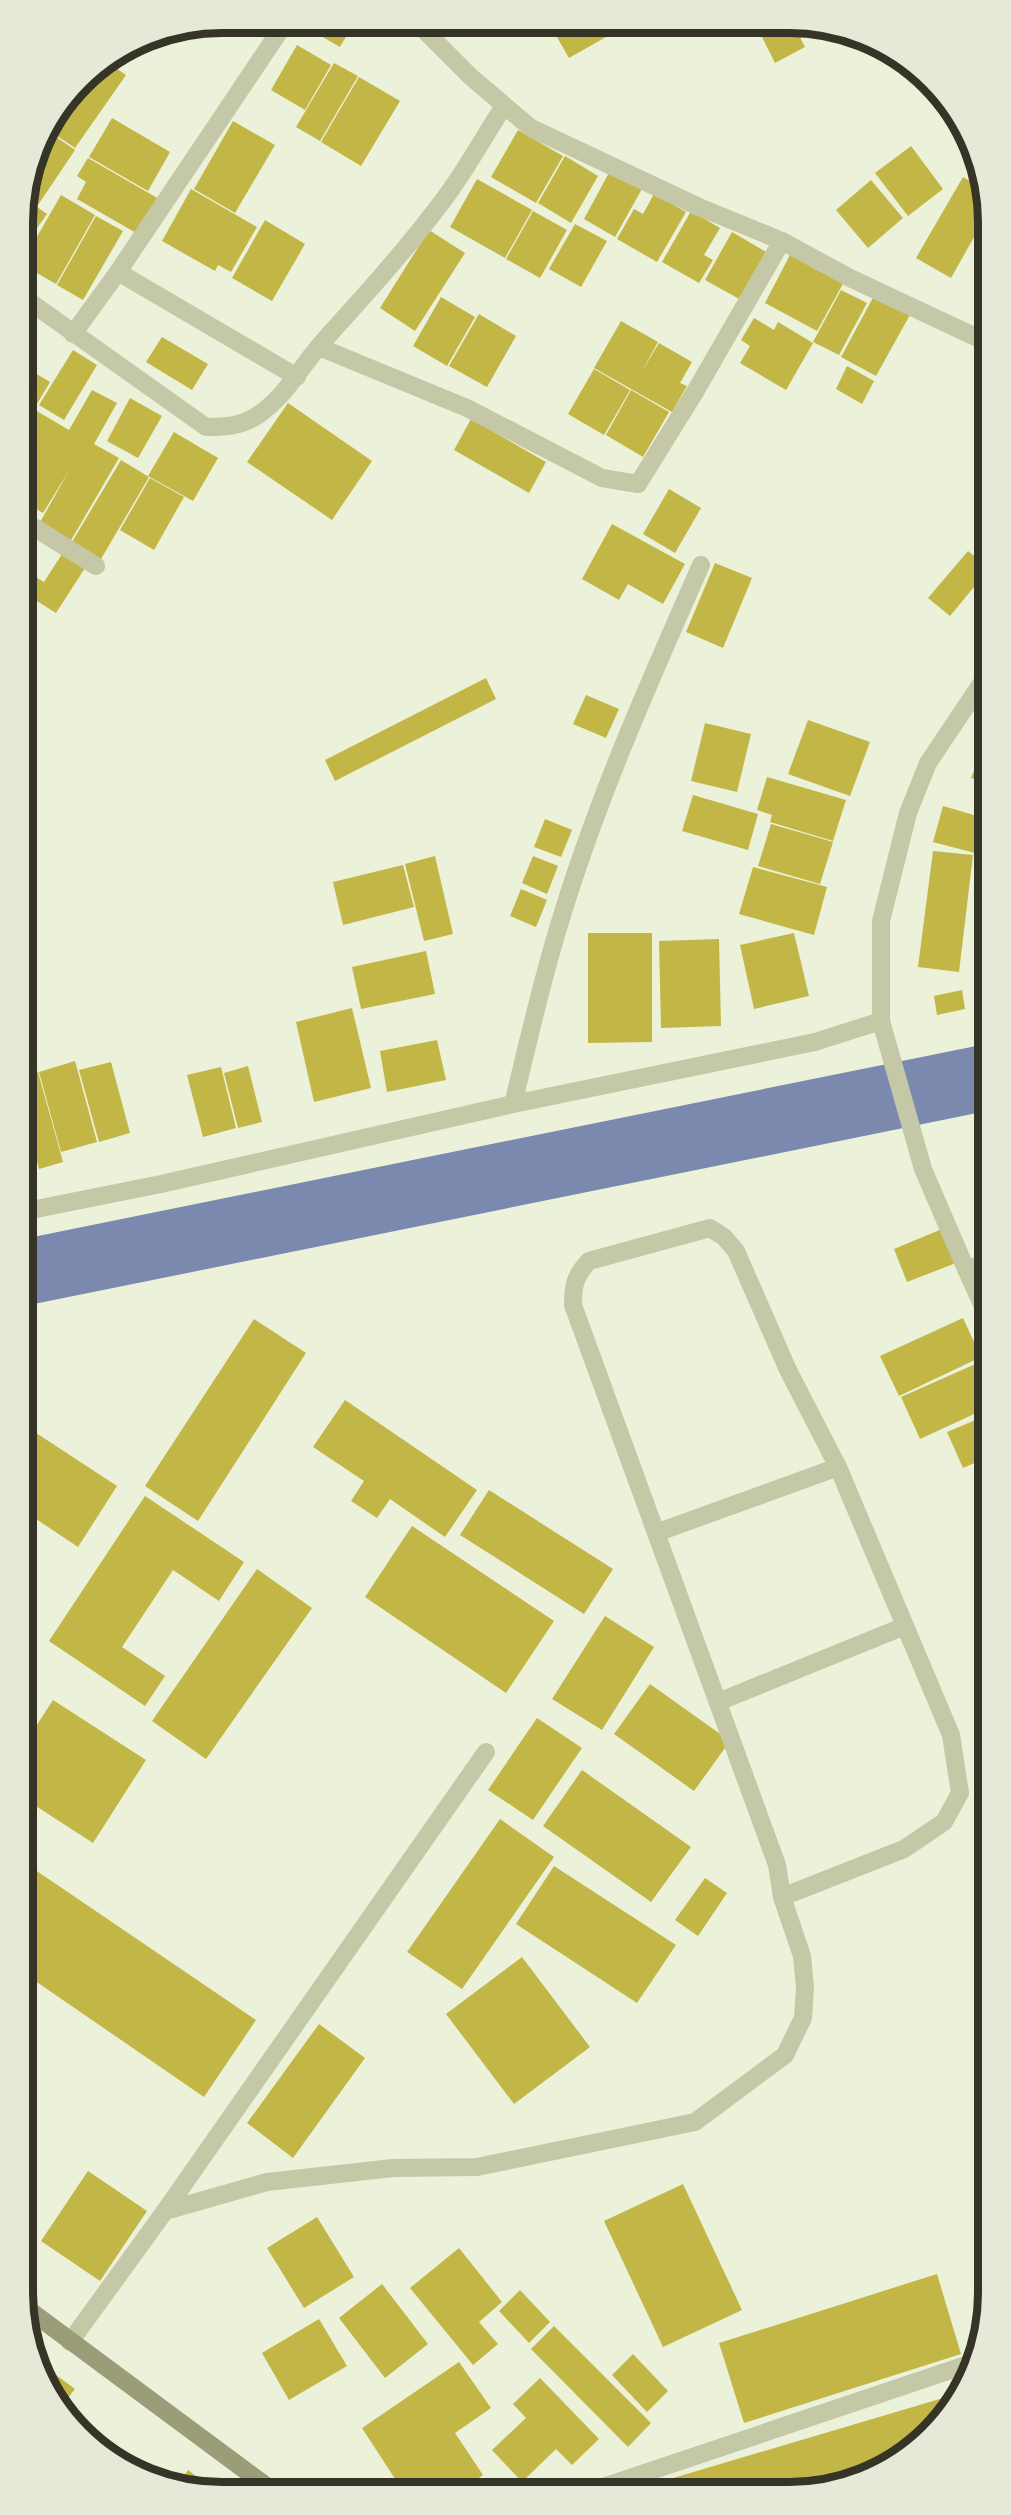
<svg xmlns="http://www.w3.org/2000/svg" width="1011" height="2515" viewBox="0 0 1011 2515" font-family="'Alegreya Sans',sans-serif">
	<style>
		.lines { fill: none; stroke-linecap: round; stroke-linejoin: round }
		.river { stroke: #7a89ad; stroke-width: 66 }
		.building { fill: #c2b746 }
		.lane { stroke: #c4c8a6; stroke-width: 18 }
		.street { stroke: #c4c8a6; stroke-width: 18 }
		.secondary { stroke: #9b9c78; stroke-width: 18 }
		.rim { fill: none; stroke: #353427; stroke-width: 8 }
	</style>
	<rect width="100%" height="100%" fill="#ecf1da"/>
	<g class="lines">
		<!-- river -->
		<path class="river" d="M26,1272L984,1078"/>
	</g>
	<!-- building -->
	<g class="building">
		<path d="M303,23H354L340,47L302,25Z"/>
		<path d="M550,25H599L606,37L569,58Z"/>
		<path d="M773,26H794L805,47L775,63L760,33Z"/>
		<path d="M160,35L151,47L141,41L146,38Z"/>
		<path d="M297,45L331,65L305,110L271,90Z"/>
		<path d="M107,62L126,75L75,148L47,129L90,72Z"/>
		<path d="M334,63L358,76L320,141L296,127Z"/>
		<path d="M359,77L400,101L361,166L321,142Z"/>
		<path d="M112,118L170,152L148,191L89,157Z"/>
		<path d="M233,121L275,145L235,213L194,189Z"/>
		<path d="M46,130L75,150L38,205L26,197Z"/>
		<path d="M518,130L563,156L536,203L491,177Z"/>
		<path d="M911,146L943,189L908,216L875,173Z"/>
		<path d="M565,156L598,176L571,223L538,203Z"/>
		<path d="M88,158L159,199L138,234L77,199L86,182L77,176Z"/>
		<path d="M611,169L643,187L615,237L584,219Z"/>
		<path d="M963,177L982,188V223L951,278L916,258Z"/>
		<path d="M477,179L532,210L505,258L450,227Z"/>
		<path d="M871,180L903,218L868,248L836,210Z"/>
		<path d="M191,189L257,227L231,272L218,265L215,271L162,241Z"/>
		<path d="M654,194L686,212L657,262L617,239L634,209L643,214Z"/>
		<path d="M61,195L95,215L56,284L23,265V261Z"/>
		<path d="M26,199L47,214L23,248V209Z"/>
		<path d="M533,211L567,230L540,278L506,259Z"/>
		<path d="M691,211L720,228L704,255L713,260L699,283L662,262Z"/>
		<path d="M96,216L123,231L83,300L57,285Z"/>
		<path d="M265,220L305,244L272,301L232,278Z"/>
		<path d="M575,224L607,241L581,287L549,269Z"/>
		<path d="M429,230L465,253L415,331L380,308Z"/>
		<path d="M732,232L768,253L741,300L705,280Z"/>
		<path d="M792,251L845,280L817,331L765,303Z"/>
		<path d="M841,290L867,303L839,355L813,342Z"/>
		<path d="M875,294L911,313L876,376L841,357Z"/>
		<path d="M441,297L475,317L447,366L413,346Z"/>
		<path d="M479,314L516,336L487,387L449,366Z"/>
		<path d="M754,318L774,330L778,322L813,343L786,390L740,363L750,346L741,340Z"/>
		<path d="M621,321L658,342L641,373L659,343L692,362L680,383L687,386L672,412L594,368Z"/>
		<path d="M162,337L208,364L192,390L146,362Z"/>
		<path d="M73,350L97,365L64,420L39,405Z"/>
		<path d="M847,366L874,381L862,404L836,389Z"/>
		<path d="M594,369L630,390L604,435L568,414Z"/>
		<path d="M30,370L50,382L24,426H26L35,410L69,430L92,390L117,403L94,444L119,458L70,542L39,524L70,469L43,513L24,502L23,380Z"/>
		<path d="M631,390L669,412L643,457L606,435Z"/>
		<path d="M130,398L162,416L138,458L107,441Z"/>
		<path d="M288,403L372,461L332,520L247,462Z"/>
		<path d="M471,419L546,462L529,493L454,450Z"/>
		<path d="M174,432L218,458L193,501L148,476Z"/>
		<path d="M121,460L149,477L101,559L72,542Z"/>
		<path d="M150,478L184,497L154,550L120,530Z"/>
		<path d="M669,489L701,508L675,553L643,534Z"/>
		<path d="M612,524L685,564L663,604L628,584L619,600L582,579Z"/>
		<path d="M968,551L983,563V576L950,616L928,598Z"/>
		<path d="M62,554L85,568L56,613L24,593V577L27,572L44,582Z"/>
		<path d="M715,563L752,578L723,648L686,632Z"/>
		<path d="M486,678L496,699L335,781L325,760Z"/>
		<path d="M586,695L619,709L606,738L573,724Z"/>
		<path d="M808,720L870,742L850,796L788,774Z"/>
		<path d="M705,723L751,734L737,792L691,781Z"/>
		<path d="M983,748L984,782L971,778Z"/>
		<path d="M767,777L846,800L833,841L770,822L772,815L757,810Z"/>
		<path d="M693,795L758,814L748,850L682,831Z"/>
		<path d="M943,806L984,818L975,853L933,842Z"/>
		<path d="M545,819L572,830L561,857L534,847Z"/>
		<path d="M771,824L833,842L820,884L758,866Z"/>
		<path d="M933,851L973,855L959,972L918,967Z"/>
		<path d="M435,856L453,934L424,941L405,864Z"/>
		<path d="M533,856L558,866L547,894L522,883Z"/>
		<path d="M403,865L414,907L343,925L333,882Z"/>
		<path d="M753,867L827,887L814,935L739,914Z"/>
		<path d="M521,889L547,900L536,927L510,916Z"/>
		<path d="M588,933H652V1042L588,1043Z"/>
		<path d="M794,933L809,996L754,1009L740,945Z"/>
		<path d="M719,939L721,1026L661,1028L659,941Z"/>
		<path d="M426,951L435,994L361,1009L352,967Z"/>
		<path d="M962,990L965,1009L937,1015L934,996Z"/>
		<path d="M352,1008L371,1088L314,1102L296,1022Z"/>
		<path d="M437,1040L446,1080L387,1092L380,1051Z"/>
		<path d="M75,1061L97,1142L61,1152L39,1072Z"/>
		<path d="M111,1062L130,1133L99,1142L79,1070Z"/>
		<path d="M248,1066L262,1122L238,1128L224,1073Z"/>
		<path d="M221,1067L236,1128L203,1137L187,1075Z"/>
		<path d="M38,1072L63,1162L39,1169L26,1121L25,1075Z"/>
		<path d="M26,1128L30,1142L26,1143Z"/>
		<path d="M942,1229L956,1263L907,1282L894,1249Z"/>
		<path d="M963,1318L981,1357L899,1396L880,1356Z"/>
		<path d="M254,1319L306,1353L198,1521L145,1486Z"/>
		<path d="M980,1362L985,1375V1409L920,1439L901,1397Z"/>
		<path d="M345,1400L477,1490L445,1537L390,1499L377,1518L351,1501L364,1481L313,1447Z"/>
		<path d="M985,1416L986,1458L963,1468L947,1432Z"/>
		<path d="M27,1427L117,1486L78,1547L27,1513Z"/>
		<path d="M489,1490L613,1569L584,1614L460,1535Z"/>
		<path d="M145,1496L244,1562L219,1601L173,1570L122,1647L165,1676L145,1706L49,1641Z"/>
		<path d="M986,1521V1545L977,1525Z"/>
		<path d="M412,1526L554,1621L506,1693L365,1597Z"/>
		<path d="M257,1569L312,1608L206,1759L152,1721Z"/>
		<path d="M605,1616L654,1647L602,1730L552,1699Z"/>
		<path d="M650,1684L730,1741L694,1791L614,1734Z"/>
		<path d="M53,1700L146,1760L93,1843L28,1801L27,1740Z"/>
		<path d="M537,1718L582,1748L533,1820L488,1790Z"/>
		<path d="M582,1770L691,1847L651,1902L543,1826Z"/>
		<path d="M500,1819L554,1857L462,1989L407,1952Z"/>
		<path d="M28,1865L256,2020L204,2097L28,1976Z"/>
		<path d="M554,1866L676,1945L637,2003L516,1924Z"/>
		<path d="M705,1878L727,1893L698,1936L675,1920Z"/>
		<path d="M522,1957L590,2047L514,2104L446,2014Z"/>
		<path d="M319,2024L365,2058L293,2158L247,2123Z"/>
		<path d="M88,2171L147,2211L100,2281L41,2241Z"/>
		<path d="M683,2184L742,2310L663,2347L604,2221Z"/>
		<path d="M317,2217L354,2277L304,2308L267,2248Z"/>
		<path d="M459,2248L502,2302L479,2322L498,2344L473,2365L410,2288Z"/>
		<path d="M937,2274L961,2354L744,2423L719,2343Z"/>
		<path d="M382,2284L428,2344L385,2378L339,2318Z"/>
		<path d="M520,2290L550,2322L529,2343L499,2311Z"/>
		<path d="M319,2319L347,2366L289,2400L262,2353Z"/>
		<path d="M554,2326L651,2423L628,2447L531,2349Z"/>
		<path d="M633,2354L668,2391L647,2412L612,2375Z"/>
		<path d="M459,2362L491,2408L455,2433L483,2475L466,2487L401,2488L362,2428Z"/>
		<path d="M40,2363L75,2389L63,2404L58,2394Z"/>
		<path d="M540,2378L599,2439L572,2465L556,2449L522,2482L492,2450L526,2418L513,2404Z"/>
		<path d="M960,2393L947,2415L900,2459L840,2486L643,2487Z"/>
		<path d="M188,2470L213,2489H183L177,2486Z"/>
	</g>
	<g class="lines">
		<!-- lane -->
		<path class="lane" d="M603,2487L975,2362"/>
		<!-- street -->
		<g class="street">
			<path d="M418,24L471,77L531,128L699,207L782,241L850,278L982,340"/>
			<path d="M118,272L297,377"/>
			<path d="M23,297L206,427C225,427 242,426 258,415C285,397 300,368 321,344C358,302 397,261 431,216C459,182 480,143 504,106"/>
			<path d="M73,334L118,272L285,23"/>
			<path d="M319,347L467,408L602,478L638,484L695,392L782,241"/>
			<path d="M24,521L96,566"/>
			<path d="M881,1021L923,1169L966,1269L985,1264"/>
			<path d="M513,1104C527,1047 540,988 557,932C594,806 648,685 701,565"/>
			<path d="M26,1211L161,1184L513,1104L815,1042L881,1021V921L908,813L928,763L983,681"/>
			<path d="M966,1269L985,1311"/>
			<path d="M656,1533L838,1467"/>
			<path d="M718,1702L905,1626"/>
			<path d="M165,2211L267,2182L393,2168L477,2167L695,2122L785,2055L803,2018L805,1988L802,1956L782,1897L777,1865L573,1305C573,1285 575,1276 589,1261L710,1228L724,1237L736,1251L788,1370L838,1467L951,1735L960,1793L944,1822L904,1849L782,1897"/>
			<path d="M70,2342L165,2211L486,1752"/>
		</g>
		<!-- secondary -->
		<path class="secondary" d="M29,2310L269,2488"/>
	</g>
	<!-- crop -->
	<path d="M0 0H1011V2515H0ZM222 33H789A189 189 0 0 1 978 222V2293A189 189 0 0 1 789 2482H222A189 189 0 0 1 33 2293V222A189 189 0 0 1 222 33Z" fill="#e6e9d7" fill-rule="evenodd"/>
	<path class="rim" d="M222 33H789A189 189 0 0 1 978 222V2293A189 189 0 0 1 789 2482H222A189 189 0 0 1 33 2293V222A189 189 0 0 1 222 33Z"/>
</svg>
